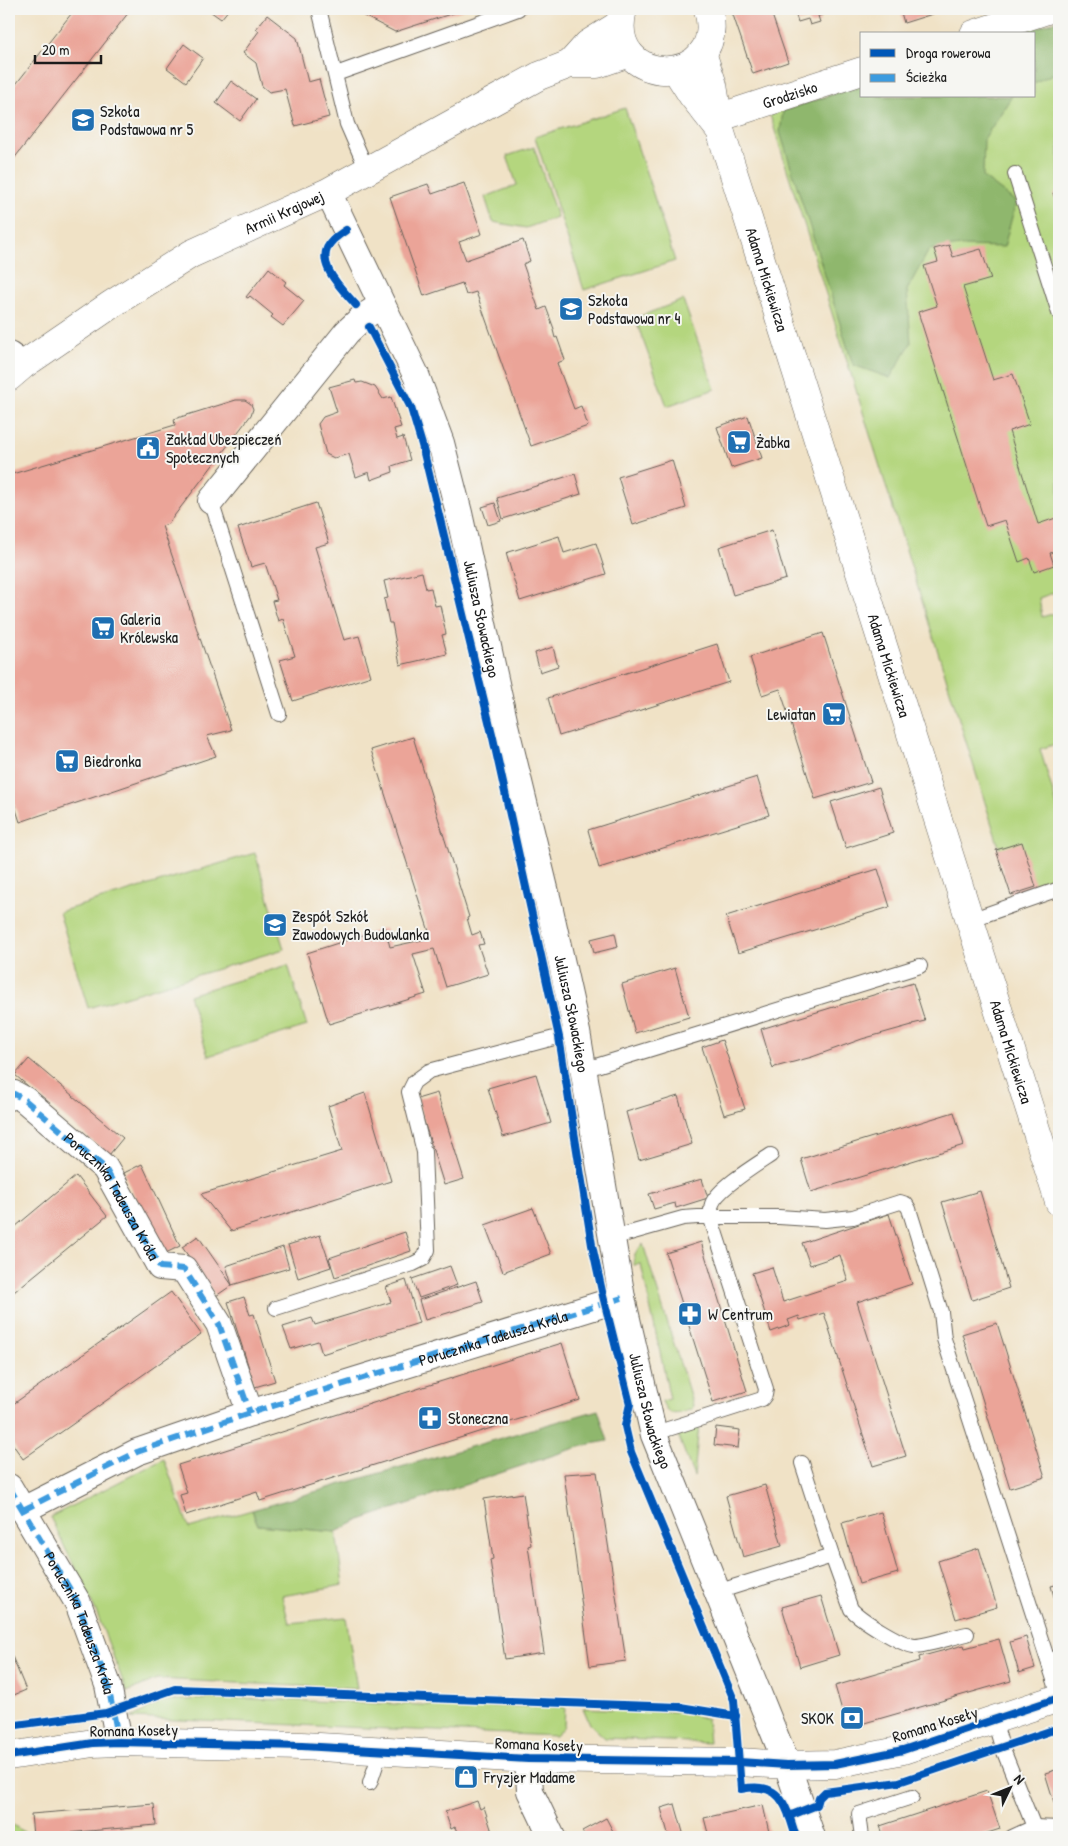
<svg xmlns="http://www.w3.org/2000/svg" width="1068" height="1846" viewBox="0 0 1068 1846" font-family="'Patrick Hand',sans-serif">
	<style>
		.green { fill: #b4d67e; stroke: #68794d }
		.forest { fill: #8fb76d; stroke: #566a44 }
		.building { fill: #eba498 }
		.lines { fill: none; stroke-linecap: round; stroke-linejoin: round }
		.service-casing { stroke: #666158; stroke-width: 16 }
		.minor-casing { stroke: #666158; stroke-width: 28 }
		.tertiary-casing { stroke: #666158; stroke-width: 29 }
		.service { stroke: #fff; stroke-width: 14 }
		.minor { stroke: #fff; stroke-width: 26 }
		.tertiary { stroke: #fff; stroke-width: 28 }
		.quiet { stroke: #3c9bdf; stroke-width: 6; stroke-dasharray: 12 6; stroke-linecap: butt }
		.cycleway-casing { stroke: #f6f6f2; stroke-width: 11 }
		.cycleway { stroke: #0057b8; stroke-width: 8 }
		.labels { text-anchor: middle; stroke-width: 4; stroke-linejoin: round; paint-order: stroke }
		.street-label { font-size: 16px; fill: #1c1c1c; stroke: #f6f6f2 }
		.poi-label { font-size: 16px; fill: #1c1c1c; stroke: #f6f6f2; text-anchor: start }
	</style>
	<rect width="100%" height="100%" fill="#f6f6f2"/>
	<filter id="ink" filterUnits="userSpaceOnUse"><feTurbulence type="fractalNoise" baseFrequency=".02" numOctaves="2"/><feDisplacementMap in="SourceGraphic" scale="10" xChannelSelector="R" yChannelSelector="G"/><feConvolveMatrix kernelMatrix="1 2 1 2 8 2 1 2 1" color-interpolation-filters="sRGB"/></filter>
	<filter id="wash" filterUnits="userSpaceOnUse"><feTurbulence type="fractalNoise" baseFrequency=".0096" numOctaves="4" result="noise"/><feDisplacementMap in="SourceGraphic" scale="20" xChannelSelector="R" yChannelSelector="G"/><feGaussianBlur stdDeviation="1.12" result="paint"/><feColorMatrix in="noise" values="0 0 0 0 0 0 0 0 0 0 0 0 0 0 0 0 0 1.4 0 .05"/><feComposite in="paint" operator="in"/></filter>
	<g filter="url(#wash)">
		<rect width="100%" height="100%" fill="#f0e2c6"/>
		<!-- green -->
		<g class="green">
			<path d="M1059,19V591L1039,598L1042,617L1059,612V743L1040,749L1059,813V875L1014,895L770,115L862,84V96H1034V34Z"/>
			<path d="M625,108L675,261L584,290L535,137Z"/>
			<path d="M534,147L557,217L526,228L493,222L485,197L517,185L507,156Z"/>
			<path d="M683,300L715,389L667,406L635,318Z"/>
			<path d="M255,853L284,949L88,1008L59,912Z"/>
			<path d="M288,965L307,1026L208,1056L189,995Z"/>
			<path d="M643,1244L693,1405L692,1409C677,1414 669,1419 662,1401L670,1399L641,1264L633,1265C634,1255 636,1251 643,1244Z"/>
			<path d="M699,1425L694,1477L678,1435L686,1430Z"/>
			<path d="M164,1459L189,1528L252,1510L258,1525L336,1532L343,1585L282,1596L289,1623L346,1617L357,1689L157,1679L127,1692L96,1611L50,1517Z"/>
			<path d="M225,1698L424,1705L565,1707L564,1726L555,1736L131,1718L162,1701Z"/>
			<path d="M583,1708L683,1712L707,1719L709,1743L605,1738L590,1724Z"/>
			<path d="M9,1823L30,1835L33,1837H9Z"/>
		</g>
		<!-- forest -->
		<g class="forest">
			<path d="M1059,20V71L1034,83V34H1016Z"/>
			<path d="M862,85V96H1012L984,139L983,177L1016,202L1004,247L961,246L929,250L907,290L911,343L890,378L853,365L780,132L783,111Z"/>
			<path d="M598,1410L608,1441L591,1444L566,1451L360,1520L336,1532L258,1525L252,1510Z"/>
		</g>
		<g id="blocks">
			<!-- building -->
			<g class="building">
				<path d="M75,9H125L129,12L9,165V93Z"/>
				<path d="M207,9H229L221,19Z"/>
				<path d="M356,9H466L395,32L356,12Z"/>
				<path d="M731,9H753L755,14L770,9L788,62L753,74Z"/>
				<path d="M794,9H832L833,12L818,16L820,22L810,25L808,19L798,22Z"/>
				<path d="M900,9H941L942,11L904,23Z"/>
				<path d="M267,15L297,38L308,82L319,79L329,117L295,126L285,89L269,92L262,86L256,63L243,53L259,31L256,29Z"/>
				<path d="M184,44L203,58L186,82L167,68Z"/>
				<path d="M231,81L256,99L240,121L216,103Z"/>
				<path d="M464,183L482,234L459,242L466,260L523,240L530,261L523,264L539,310L546,307L554,329L553,330L555,338L557,337L565,360L557,363L574,409L581,406L588,426L531,446L476,292L466,295L462,283L424,296L390,197L428,184L432,194Z"/>
				<path d="M1059,191V210L1053,193Z"/>
				<path d="M949,245L953,257L981,249L991,279L963,287L993,380L1013,374L1030,424L1009,431L1038,524L1059,517V551L1050,553L1054,565L1034,572L1029,558L1019,562L1005,520L986,526L918,312L937,306L924,266L938,262L934,249Z"/>
				<path d="M269,268L286,282L284,285L304,301L283,326L271,317L273,315L250,296L248,298L246,297Z"/>
				<path d="M355,380L356,383L362,382L375,387L383,399L391,397L401,427L394,429L397,439L403,437L410,460L392,466L393,472L371,480L369,472L356,477L349,454L334,458L326,454L318,424L323,417L337,412L329,387Z"/>
				<path d="M236,400H245L251,404L253,409L251,415L168,524L162,526L231,730L207,736L216,756L20,822L9,788V475L175,425L174,419Z"/>
				<path d="M748,416L762,458L731,468L717,427Z"/>
				<path d="M672,460L686,508L633,525L618,477Z"/>
				<path d="M575,474L581,494L503,519L497,498Z"/>
				<path d="M316,503L329,543L315,547L344,640L359,636L371,676L293,701L280,660L295,656L283,619L278,621L272,601L277,600L265,563L251,567L238,528Z"/>
				<path d="M495,503L501,521L488,525L482,507Z"/>
				<path d="M772,530L786,579L733,595L719,547Z"/>
				<path d="M559,536L564,553L596,543L606,574L520,601L506,553Z"/>
				<path d="M422,572L426,589L431,588L435,606L440,605L446,634L442,635L447,654L400,665L392,623H389L384,599L388,598L384,581Z"/>
				<path d="M823,633L871,782L815,799L780,689L762,695L750,657Z"/>
				<path d="M717,644L729,682L559,736L548,698Z"/>
				<path d="M553,647L558,666L540,672L535,653Z"/>
				<path d="M413,737L469,917L467,918L472,935L480,932L484,944L478,945L488,974L446,987L434,949L413,954L426,994L329,1024L307,953L385,928L390,947L431,938L371,750Z"/>
				<path d="M757,777L769,815L599,868L588,830Z"/>
				<path d="M879,787L893,833L846,848L831,802Z"/>
				<path d="M1022,842L1036,887L1011,895L996,850Z"/>
				<path d="M878,869L890,907L738,953L726,916Z"/>
				<path d="M615,933L618,947L594,953L591,939Z"/>
				<path d="M675,968L689,1017L635,1033L622,984Z"/>
				<path d="M913,983L925,1021L912,1024V1025L862,1039L812,1057L775,1067L773,1069L761,1029Z"/>
				<path d="M722,1040L745,1109L724,1115L702,1047Z"/>
				<path d="M29,1059L123,1138L109,1155L15,1075Z"/>
				<path d="M536,1074L551,1123L503,1137L488,1088Z"/>
				<path d="M365,1093L391,1181L231,1231L201,1194L342,1151L328,1106Z"/>
				<path d="M437,1093L464,1179L444,1185L417,1099Z"/>
				<path d="M678,1096L692,1144L639,1160L626,1112Z"/>
				<path d="M954,1112L964,1145L811,1192L801,1159Z"/>
				<path d="M142,1164L180,1246L162,1255L124,1173Z"/>
				<path d="M76,1176L107,1216L9,1296V1232Z"/>
				<path d="M702,1179L708,1198L676,1208L675,1203L654,1209L649,1194Z"/>
				<path d="M980,1191L1009,1288L972,1300L942,1202Z"/>
				<path d="M533,1208L551,1254L503,1272L485,1225Z"/>
				<path d="M889,1214L912,1284L857,1302L906,1456L873,1466L824,1313L800,1320L799,1316L788,1320L790,1325L771,1332L752,1273L772,1267L783,1302L848,1281L840,1255L810,1265L802,1243Z"/>
				<path d="M405,1232L411,1251L335,1277L329,1258Z"/>
				<path d="M320,1235L331,1267L298,1278L288,1245Z"/>
				<path d="M198,1236L232,1285L216,1296L182,1247Z"/>
				<path d="M701,1242L747,1391L713,1402L666,1253Z"/>
				<path d="M283,1247L289,1268L232,1285L226,1266Z"/>
				<path d="M450,1266L457,1285L419,1298L412,1279Z"/>
				<path d="M406,1280L419,1323L322,1354L318,1341L291,1349L283,1327L312,1318L315,1325L391,1302L386,1287Z"/>
				<path d="M476,1281L483,1302L425,1320L419,1300Z"/>
				<path d="M171,1292L201,1334L23,1459L9,1439V1407Z"/>
				<path d="M244,1297L250,1315L254,1314L275,1381L255,1387L228,1302Z"/>
				<path d="M997,1323L1045,1477L1010,1488L962,1334Z"/>
				<path d="M562,1343L580,1400L260,1501L257,1492L186,1515L180,1495L187,1493L178,1465Z"/>
				<path d="M716,1427L740,1430L738,1448L714,1445Z"/>
				<path d="M597,1472L626,1661L590,1666L564,1474Z"/>
				<path d="M765,1485L782,1546L743,1557L726,1496Z"/>
				<path d="M523,1493L531,1545L528,1546L544,1653L505,1659L490,1560L493,1559L484,1499Z"/>
				<path d="M881,1512L898,1573L859,1584L842,1523Z"/>
				<path d="M979,1548L997,1607L956,1619L938,1561Z"/>
				<path d="M1059,1584V1614L1051,1586Z"/>
				<path d="M821,1596L839,1655L800,1667L782,1607Z"/>
				<path d="M1026,1637L1035,1668L1019,1673L1010,1642Z"/>
				<path d="M999,1639L1011,1681L847,1728L835,1686L920,1661L919,1657L964,1645L965,1648Z"/>
				<path d="M9,1649L26,1690L9,1697Z"/>
				<path d="M1059,1769V1811L1057,1812L1045,1773Z"/>
				<path d="M987,1791L1000,1829L975,1837H884L880,1826Z"/>
				<path d="M477,1801L480,1809L484,1807L492,1832L476,1837H459L455,1827L451,1829L445,1812Z"/>
				<path d="M154,1804L156,1825L33,1836L31,1814Z"/>
				<path d="M675,1804L684,1836L669,1837L661,1808Z"/>
				<path d="M763,1805L770,1837H709L704,1818Z"/>
				<path d="M606,1818L616,1837H585L582,1831Z"/>
			</g>
		</g>
	</g>
	<g filter="url(#ink)">
		<use href="#blocks" fill-opacity="0" stroke="#666158" stroke-width="1"/>
		<g class="lines">
			<defs>
				<g id="service">
					<path d="M319,9L347,124L367,170"/>
					<path d="M336,74L518,9"/>
					<path d="M1015,174L1059,313"/>
					<path d="M211,501L279,714"/>
					<path d="M970,920L1059,889"/>
					<path d="M583,1070L920,966"/>
					<path d="M612,1238L683,1218L698,1217H779L825,1220L853,1217L900,1202L906,1204L909,1209L941,1312L944,1339L1059,1695"/>
					<path d="M276,1308L413,1264L423,1259L428,1250L424,1152L409,1092L414,1082L429,1071L577,1032"/>
					<path d="M654,1435L668,1429L762,1399L765,1395L766,1389L710,1216C711,1213 711,1208 712,1204C718,1188 756,1165 771,1155"/>
					<path d="M802,1463L832,1556L851,1609C861,1620 900,1644 914,1646C923,1647 956,1636 967,1634"/>
					<path d="M717,1592L832,1556"/>
					<path d="M994,1720L1002,1747L1034,1827"/>
					<path d="M370,1783L381,1750"/>
					<path d="M862,1837L859,1814L912,1797"/>
					<path d="M1012,1837L1034,1827L1059,1828"/>
				</g>
				<g id="minor">
					<path id="s1" d="M328,192L416,375L441,443L459,513L505,725L549,905L577,1032L622,1298L654,1435L787,1765L812,1837"/>
					<path d="M9,355L23,365"/>
					<path d="M211,501L347,332L363,317L382,305"/>
					<path d="M9,1097L14,1094L25,1100L105,1168L160,1267L184,1269L219,1324L250,1413"/>
					<path d="M9,1487L78,1603L108,1685L119,1742"/>
					<path d="M23,1510L137,1452L250,1413L622,1298"/>
					<path d="M528,1759L530,1791L552,1837"/>
				</g>
				<g id="tertiary">
					<path d="M623,9C602,91 730,90 708,9"/>
					<path d="M974,34L1050,9"/>
					<path id="s2" d="M702,53L713,85L720,130L1059,1202"/>
					<path d="M570,64L588,44L620,24"/>
					<path d="M676,70L692,95L719,129"/>
					<path id="s3" d="M718,116L730,114L862,71"/>
					<path id="s4" d="M9,377L23,365L112,304L191,254L328,192L539,76L570,64H597L629,53"/>
					<path d="M9,1756L93,1743L119,1742L302,1746L528,1759L739,1762L787,1765L835,1764L903,1750L1059,1698"/>
				</g>
			</defs>
			<!-- service casing -->
			<use href="#service" class="service-casing"/>
			<!-- minor casing -->
			<use href="#minor" class="minor-casing"/>
			<!-- tertiary casing -->
			<use href="#tertiary" class="tertiary-casing"/>
			<!-- service -->
			<use href="#service" class="service"/>
			<!-- minor -->
			<use href="#minor" class="minor"/>
			<!-- tertiary -->
			<use href="#tertiary" class="tertiary"/>
			<!-- quiet -->
			<g class="quiet">
				<path id="s5" d="M9,1097L14,1094L25,1100L105,1168L160,1267L184,1269L219,1324L250,1413"/>
				<path id="s6" d="M9,1487L78,1603L108,1685L119,1742"/>
				<path id="s7" d="M23,1510L137,1452L250,1413L622,1298"/>
			</g>
			<defs>
				<g id="cycleway">
					<path d="M346,230C342,233 337,236 333,240C311,261 342,289 356,305"/>
					<path d="M369,327L411,408L422,445L493,738L559,1037L592,1245L603,1296L630,1404L625,1426L631,1452L734,1700L741,1789C747,1788 755,1787 761,1788C785,1790 790,1819 796,1837"/>
					<path d="M9,1726L106,1713L175,1689L680,1707L736,1716"/>
					<path d="M9,1756L93,1743L119,1742L302,1746L528,1759L739,1762L787,1765L835,1764L903,1750L1059,1698"/>
					<path d="M789,1816L817,1805L819,1798L825,1792L899,1782L1059,1728"/>
				</g>
			</defs>
			<!-- cycleway casing -->
			<use href="#cycleway" class="cycleway-casing"/>
			<!-- cycleway -->
			<use href="#cycleway" class="cycleway"/>
		</g>
	</g>
	<!-- icons -->
	<defs>
		<symbol id="school-square" viewBox="-11 -11 22 22"><rect x="-9" y="-9" width="18" height="18" rx="4" fill="#1f6fb2" stroke="#f6f6f2"/><path d="M0-5L7-2L0 1L-7-2ZM-4 1L0 2.5L4 1V4Q0 6-4 4Z" fill="#fff"/></symbol>
		<symbol id="supermarket-square" viewBox="-11 -11 22 22"><rect x="-9" y="-9" width="18" height="18" rx="4" fill="#1f6fb2" stroke="#f6f6f2"/><path d="M-6-5.5h2.5l.6 2H6L4.5 2H-2.5L-4.4-4H-6ZM-1.5 3.2a1.3 1.3 0 1 0 .1 0ZM3 3.2a1.3 1.3 0 1 0 .1 0Z" fill="#fff"/></symbol>
		<symbol id="civic-square" viewBox="-11 -11 22 22"><rect x="-9" y="-9" width="18" height="18" rx="4" fill="#1f6fb2" stroke="#f6f6f2"/><path d="M-.6-6.5H3V-4.5H.6V-3L4-1V1h2V6H-6V1h2V-1L-.6-3ZM-1.2 2.5V6h2.4V2.5Z" fill="#fff"/></symbol>
		<symbol id="pharmacy-square" viewBox="-11 -11 22 22"><rect x="-9" y="-9" width="18" height="18" rx="4" fill="#1f6fb2" stroke="#f6f6f2"/><path d="M-2-6h4v4h4v4h-4v4h-4v-4h-4v-4h4Z" fill="#fff"/></symbol>
		<symbol id="bank-square" viewBox="-11 -11 22 22"><rect x="-9" y="-9" width="18" height="18" rx="4" fill="#1f6fb2" stroke="#f6f6f2"/><path d="M-6-4H6V4H-6ZM0-2.3a2.3 2.3 0 1 0 0 4.6a2.3 2.3 0 1 0 0-4.6Z" fill="#fff"/></symbol>
		<symbol id="shop-square" viewBox="-11 -11 22 22"><rect x="-9" y="-9" width="18" height="18" rx="4" fill="#1f6fb2" stroke="#f6f6f2"/><path d="M-5-2.5h2.3a2.7 3.5 0 0 1 5.4 0H5L5.5 6h-11ZM-1.5-2.5h3a1.5 2.3 0 0 0-3 0Z" fill="#fff"/></symbol>
	</defs>
	<g fill-rule="evenodd">
		<use href="#school-square" x="69" y="106" width="28" height="28"/>
		<use href="#school-square" x="557" y="295" width="28" height="28"/>
		<use href="#supermarket-square" x="725" y="428" width="28" height="28"/>
		<use href="#civic-square" x="134" y="434" width="28" height="28"/>
		<use href="#supermarket-square" x="89" y="614" width="28" height="28"/>
		<use href="#supermarket-square" x="820" y="700" width="28" height="28"/>
		<use href="#supermarket-square" x="53" y="747" width="28" height="28"/>
		<use href="#school-square" x="261" y="911" width="28" height="28"/>
		<use href="#pharmacy-square" x="676" y="1300" width="28" height="28"/>
		<use href="#pharmacy-square" x="416" y="1404" width="28" height="28"/>
		<use href="#bank-square" x="838" y="1704" width="28" height="28"/>
		<use href="#shop-square" x="452" y="1763" width="28" height="28"/>
	</g>
	<g class="labels">
		<!-- street labels -->
		<g class="street-label">
			<text dy="6" stroke="none"><textPath href="#s3" startOffset="75">Grodzisko</textPath></text>
			<text dy="6" stroke="none"><textPath href="#s4" startOffset="322">Armii Krajowej</textPath></text>
			<text dy="6" stroke="none"><textPath href="#s2" startOffset="236">Adama Mickiewicza</textPath></text>
			<text dy="6" stroke="none"><textPath href="#s1" startOffset="456">Juliusza Słowackiego</textPath></text>
			<text dy="6" stroke="none"><textPath href="#s2" startOffset="641">Adama Mickiewicza</textPath></text>
			<text dy="6" stroke="none"><textPath href="#s1" startOffset="861">Juliusza Słowackiego</textPath></text>
			<text dy="6" stroke="none"><textPath href="#s2" startOffset="1046">Adama Mickiewicza</textPath></text>
			<text dy="6" stroke="none"><textPath href="#s5" startOffset="150">Porucznika Tadeusza Króla</textPath></text>
			<text dy="6" stroke="none"><textPath href="#s7" startOffset="502">Porucznika Tadeusza Króla</textPath></text>
			<text dy="6" stroke="none"><textPath href="#s1" startOffset="1266">Juliusza Słowackiego</textPath></text>
			<text dy="6" stroke="none"><textPath href="#s6" startOffset="154">Porucznika Tadeusza Króla</textPath></text>
			<text transform="translate(935 1724) rotate(-17)" y="6">Romana Koseły</text>
			<text transform="translate(134 1730) rotate(-1)" y="6">Romana Koseły</text>
			<text transform="translate(539 1744) rotate(2)" y="6">Romana Koseły</text>
		</g>
		<!-- poi labels -->
		<g class="poi-label">
			<text x="100" y="117">Szkoła<tspan x="100" dy="18">Podstawowa nr 5</tspan></text>
			<text x="588" y="306">Szkoła<tspan x="588" dy="18">Podstawowa nr 4</tspan></text>
			<text x="166" y="445">Zakład Ubezpieczeń<tspan x="166" dy="18">Społecznych</tspan></text>
			<text x="756" y="448">Żabka</text>
			<text x="120" y="625">Galeria<tspan x="120" dy="18">Królewska</tspan></text>
			<text x="816" y="720" text-anchor="end">Lewiatan</text>
			<text x="84" y="767">Biedronka</text>
			<text x="292" y="922">Zespół Szkół<tspan x="292" dy="18">Zawodowych Budowlanka</tspan></text>
			<text x="708" y="1320">W Centrum</text>
			<text x="448" y="1424">Słoneczna</text>
			<text x="834" y="1724" text-anchor="end">SKOK</text>
			<text x="484" y="1783">Fryzjer Madame</text>
		</g>
	</g>
	<!-- margin -->
	<rect width="1068" height="1846" fill="none" stroke="#f6f6f2" stroke-width="30"/>
	<!-- legend -->
	<rect x="860" y="32" width="175" height="65" fill="#f6f6f2" stroke="#9f9f9c"/>
	<rect x="870" y="49" width="25" height="8" fill="#0057b8" stroke="#9f9f9c"/>
	<text x="906" y="58" font-size="15" fill="#1c1c1c">Droga rowerowa</text>
	<rect x="870" y="74" width="25" height="8" fill="#3c9bdf" stroke="#9f9f9c"/>
	<text x="906" y="82" font-size="15" fill="#1c1c1c">Ścieżka</text>
	<!-- north arrow -->
	<g transform="translate(1010 1788) rotate(47)" stroke="#f6f6f2" stroke-width="4" paint-order="stroke">
	<path d="M0-4L9 19L0 12L-9 19Z" fill="#1c1c1c"/>
	<text y="-8" font-size="14" font-weight="bold" text-anchor="middle" fill="#1c1c1c">N</text>
	</g>
	<!-- scale -->
	<path d="M35 55v8h66v-8" fill="none" stroke="#1c1c1c" stroke-width="2.5"/>
	<text x="42" y="55" font-size="15" fill="#1c1c1c" stroke="#f6f6f2" stroke-width="4" paint-order="stroke">20 m</text>
</svg>
